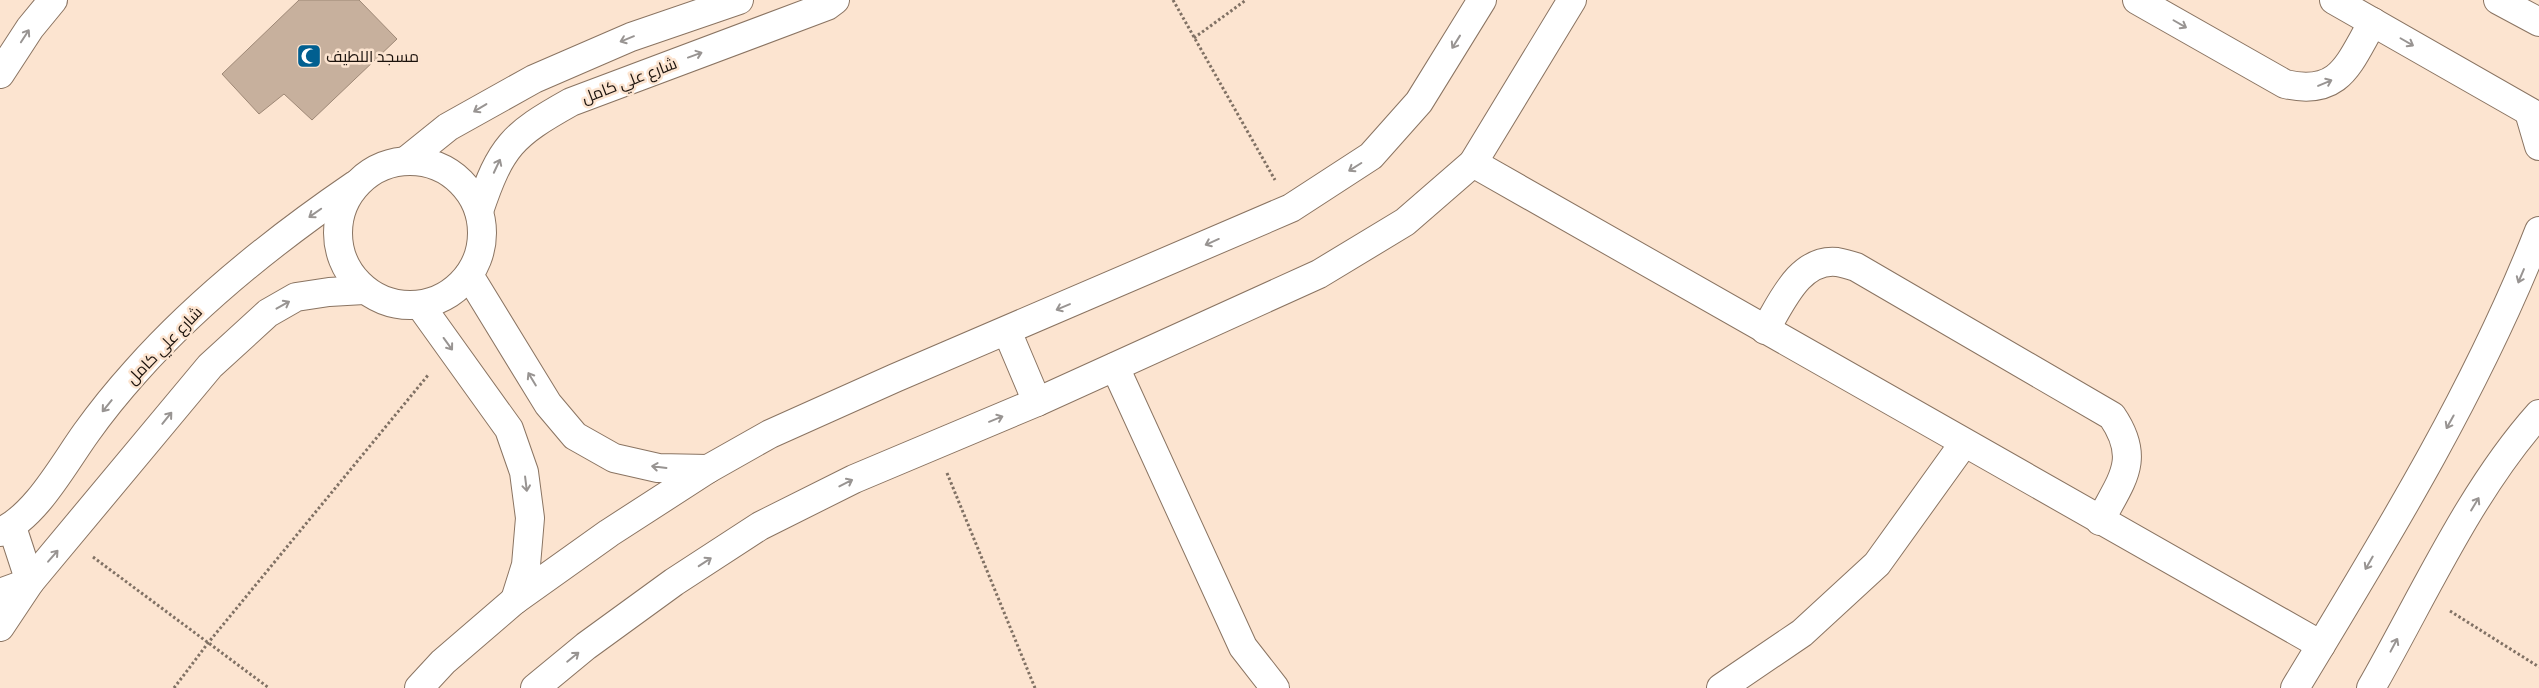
<svg xmlns="http://www.w3.org/2000/svg" width="2539" height="688" viewBox="0 0 2539 688" font-family="Cabin,Cairo,sans-serif">
	<style>
		.building { fill: #c7b09d; stroke: #9e8876 }
		.lines { fill: none; stroke-linecap: round; stroke-linejoin: round }
		.minor-casing { stroke: #8a7462; stroke-width: 30 }
		.path { stroke: #807164; stroke-width: 3; stroke-dasharray: 2.5 2.5; stroke-linecap: butt }
		.minor { stroke: #fff; stroke-width: 28 }
		.oneway { stroke: #989492 }
		.labels { text-anchor: middle; stroke-width: 5; stroke-linejoin: round; paint-order: stroke }
		.poi-label { font-size: 16px; fill: #1b120c; stroke: #fce4d0; text-anchor: start }
		.street-label { font-size: 16px; fill: #1b120c; stroke: #fce4d0 }
	</style>
	<rect width="100%" height="100%" fill="#fce4d0"/>
	<!-- building -->
	<path class="building" d="M299,0H359L397,39L312,120L284,94L259,114L222,74Z"/>
	<g class="lines">
		<defs>
			<g id="minor">
				<path d="M2137,0L2285,84C2341,97 2349,62 2373,22"/>
				<path d="M2334,0L2539,117"/>
				<path d="M2498,0L2539,22"/>
				<path d="M0,74L30,28L53,0"/>
				<path d="M2529,112L2539,146"/>
				<path d="M407,160L448,127L534,79L631,37L739,0"/>
				<circle cx="410" cy="233" r="72"/>
				<path d="M1473,163L2321,645"/>
				<path d="M479,211C501,146 512,135 571,102L827,6L835,0"/>
				<path d="M469,275L548,404L575,436L614,458L658,468L708,469"/>
				<path d="M420,305L509,429L524,472L530,518L526,565L515,600"/>
				<path d="M1765,330C1781,304 1799,258 1837,262C1843,263 1850,265 1856,267L2112,416C2142,460 2121,480 2100,521"/>
				<path d="M1007,331L1037,402"/>
				<path d="M1115,367L1243,647L1275,688"/>
				<path d="M0,532C36,516 63,465 86,433C101,412 118,391 136,371C200,299 276,239 355,185"/>
				<path d="M0,593L30,582L210,366L268,313L296,297L329,292L364,290"/>
				<path d="M0,627L30,582L12,527"/>
				<path d="M419,688L443,662L515,600L609,533L708,469L770,434L895,378L1291,208L1371,156L1419,102L1482,0"/>
				<path d="M535,688L586,646L674,582L760,526L854,479L1037,402L1319,274L1405,222L1473,163L1572,0"/>
				<path d="M1721,688L1802,633L1877,564L1964,443"/>
				<path d="M2295,688C2384,541 2476,392 2539,231"/>
				<path d="M2371,688C2422,599 2470,491 2539,414"/>
			</g>
		</defs>
		<!-- minor casing -->
		<use href="#minor" class="minor-casing"/>
		<!-- path -->
		<g class="path">
			<path d="M1173,0L1275,180"/>
			<path d="M1194,38L1246,0"/>
			<path d="M947,473L1035,688"/>
			<path d="M93,557L269,688"/>
			<path d="M2450,611L2539,667"/>
			<path d="M174,688L208,643L429,374"/>
		</g>
		<!-- minor -->
		<use href="#minor" class="minor"/>
	</g>
	<!-- one-way arrows -->
	<defs><path id="oneway-shaft" d="M-6 0H5M1.5-3L5.5 0L1.5 3" fill="none" stroke-width="1.6" stroke-linecap="round" stroke-linejoin="round" transform="scale(1.25)"/></defs>
	<g class="oneway">
		<use href="#oneway-shaft" transform="translate(2180 24) rotate(30)"/>
		<use href="#oneway-shaft" transform="translate(25 36) rotate(-57)"/>
		<use href="#oneway-shaft" transform="translate(627 39) rotate(158)"/>
		<use href="#oneway-shaft" transform="translate(1456 42) rotate(122)"/>
		<use href="#oneway-shaft" transform="translate(2407 42) rotate(30)"/>
		<use href="#oneway-shaft" transform="translate(695 55) rotate(-20)"/>
		<use href="#oneway-shaft" transform="translate(2325 83) rotate(-23)"/>
		<use href="#oneway-shaft" transform="translate(480 108) rotate(149)"/>
		<use href="#oneway-shaft" transform="translate(497 166) rotate(-65)"/>
		<use href="#oneway-shaft" transform="translate(1355 167) rotate(148)"/>
		<use href="#oneway-shaft" transform="translate(315 213) rotate(145)"/>
		<use href="#oneway-shaft" transform="translate(1212 242) rotate(156)"/>
		<use href="#oneway-shaft" transform="translate(2521 276) rotate(113)"/>
		<use href="#oneway-shaft" transform="translate(283 305) rotate(-29)"/>
		<use href="#oneway-shaft" transform="translate(1063 307) rotate(157)"/>
		<use href="#oneway-shaft" transform="translate(448 344) rotate(54)"/>
		<use href="#oneway-shaft" transform="translate(532 379) rotate(-121)"/>
		<use href="#oneway-shaft" transform="translate(107 406) rotate(129)"/>
		<use href="#oneway-shaft" transform="translate(167 418) rotate(-51)"/>
		<use href="#oneway-shaft" transform="translate(996 419) rotate(-22)"/>
		<use href="#oneway-shaft" transform="translate(2450 422) rotate(119)"/>
		<use href="#oneway-shaft" transform="translate(659 467) rotate(-173)"/>
		<use href="#oneway-shaft" transform="translate(846 483) rotate(-27)"/>
		<use href="#oneway-shaft" transform="translate(526 484) rotate(83)"/>
		<use href="#oneway-shaft" transform="translate(2475 504) rotate(-59)"/>
		<use href="#oneway-shaft" transform="translate(53 556) rotate(-49)"/>
		<use href="#oneway-shaft" transform="translate(705 562) rotate(-33)"/>
		<use href="#oneway-shaft" transform="translate(2369 563) rotate(120)"/>
		<use href="#oneway-shaft" transform="translate(2394 645) rotate(-62)"/>
		<use href="#oneway-shaft" transform="translate(573 657) rotate(-39)"/>
	</g>
	<!-- icons -->
	<defs>
		<symbol id="mosque-square" viewBox="-11 -11 22 22"><rect x="-9" y="-9" width="18" height="18" rx="4" fill="#015f90" stroke="#fce4d0"/><path d="M3.5-4.9A6 6 0 1 0 3.5 4.9A5 5 0 1 1 3.5-4.9Z" fill="#fff"/></symbol>
	</defs>
	<g fill-rule="evenodd">
		<use href="#mosque-square" x="295" y="42" width="28" height="28"/>
	</g>
	<g class="labels">
		<!-- poi labels -->
		<g class="poi-label">
			<text x="326" y="62">مسجد اللطيف</text>
		</g>
		<!-- street labels -->
		<g class="street-label">
			<text transform="translate(629 80) rotate(-21)" y="6">شارع علي كامل</text>
			<text transform="translate(164 345) rotate(-46)" y="6">شارع علي كامل</text>
		</g>
	</g>
</svg>
